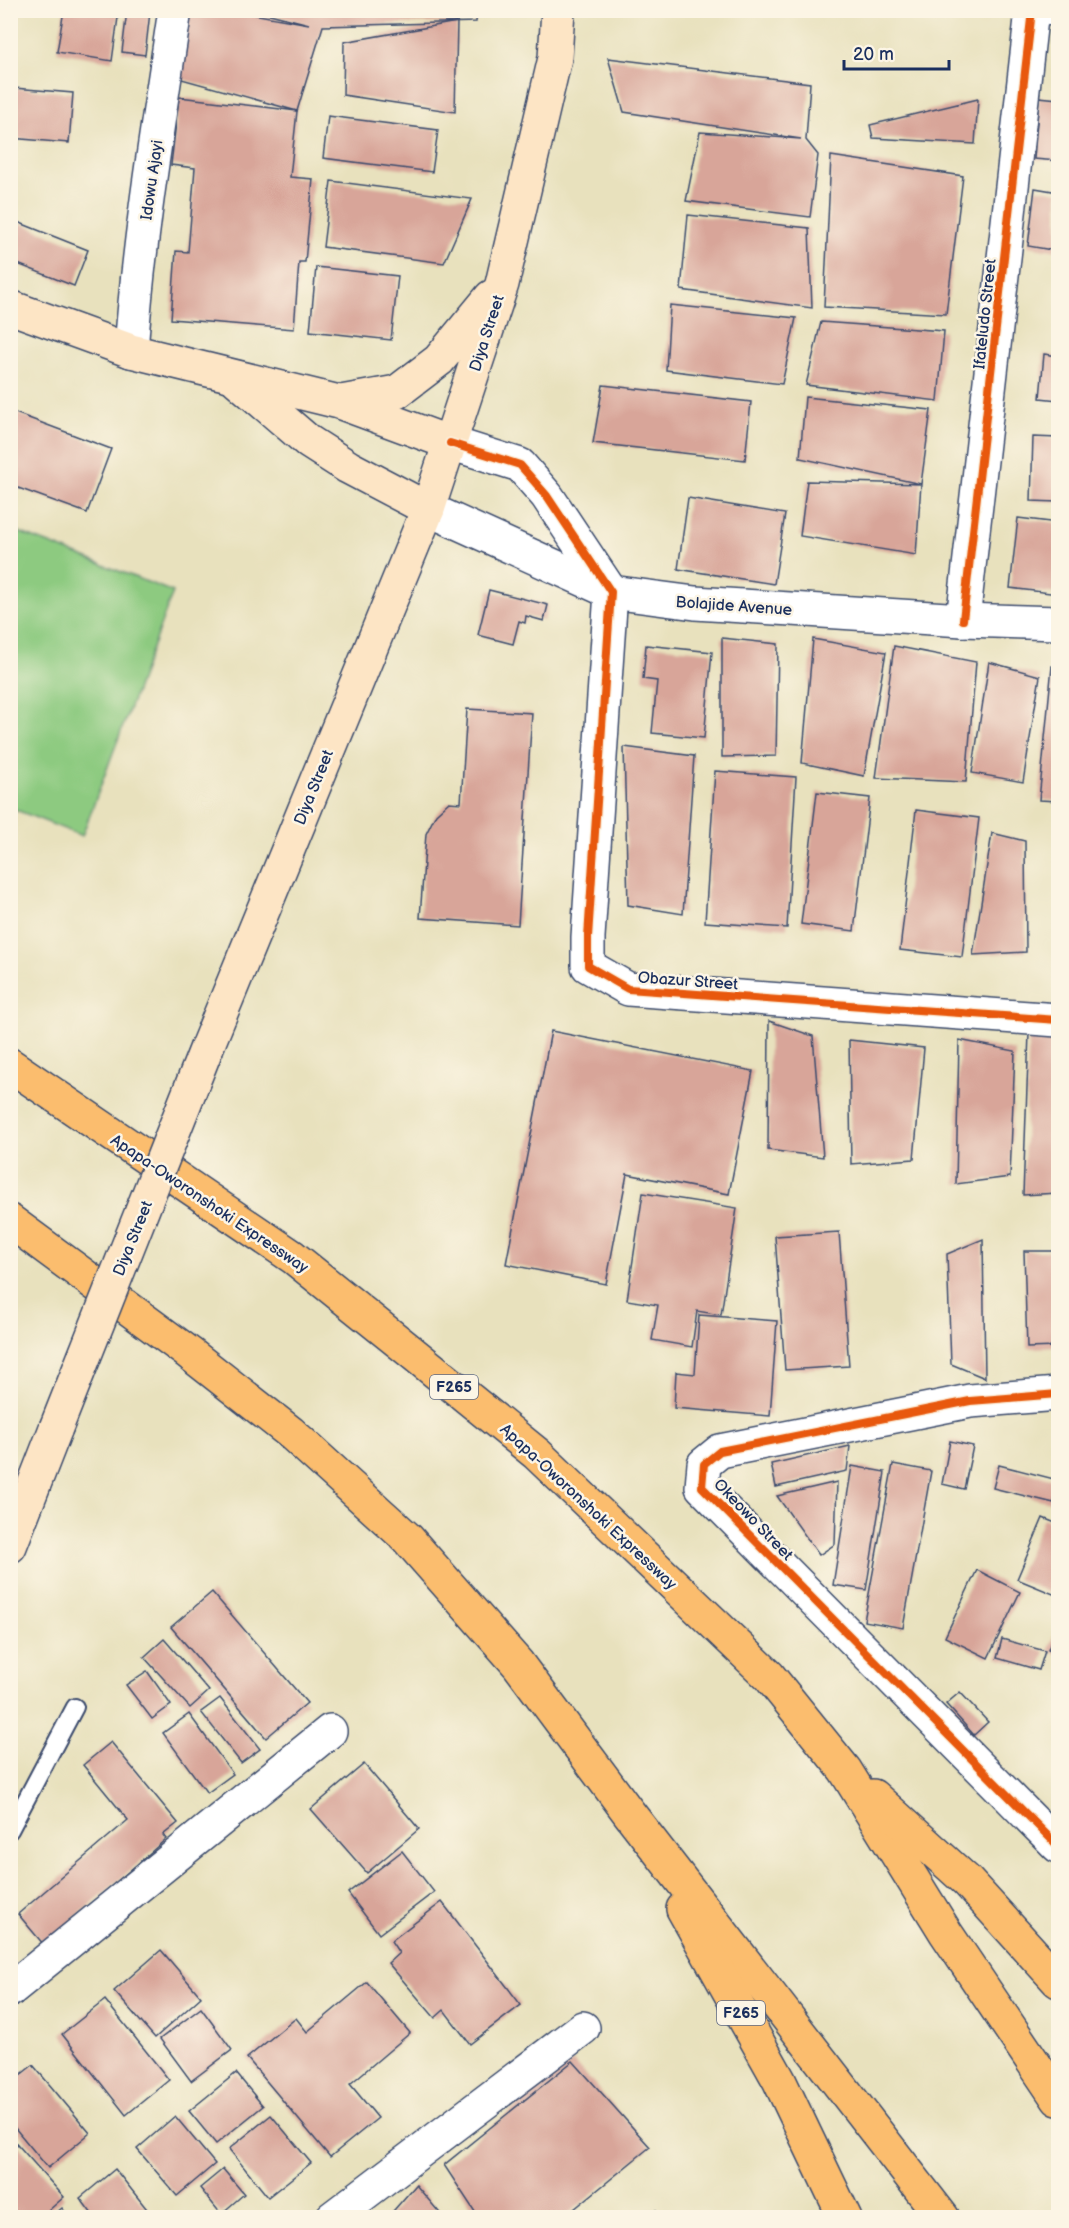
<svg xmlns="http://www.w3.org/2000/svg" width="1069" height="2228" viewBox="0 0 1069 2228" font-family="'Balsamiq Sans',sans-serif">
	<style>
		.green { fill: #8dca80; stroke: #547c6f; stroke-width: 1.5 }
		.building { fill: #d8a599 }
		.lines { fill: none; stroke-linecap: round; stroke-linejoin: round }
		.service-casing { stroke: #3a4a6c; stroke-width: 20 }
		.minor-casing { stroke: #3a4a6c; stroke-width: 36 }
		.secondary-casing { stroke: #3a4a6c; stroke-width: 36 }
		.motorway-casing { stroke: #3a4a6c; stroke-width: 36 }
		.service { stroke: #fff; stroke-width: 16 }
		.minor { stroke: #fff; stroke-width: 33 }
		.secondary { stroke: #fde5c5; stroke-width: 33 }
		.motorway { stroke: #fbbd6e; stroke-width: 33 }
		.secondary-bridge-casing { stroke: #3a4a6c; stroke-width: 36; stroke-linecap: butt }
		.secondary-bridge { stroke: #fde5c5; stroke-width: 33 }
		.cycleway-casing { stroke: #fcf5e5; stroke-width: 11 }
		.cycleway { stroke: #e8590c; stroke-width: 8 }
		.labels { text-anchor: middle; stroke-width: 5; stroke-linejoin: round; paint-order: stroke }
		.shield { fill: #fcf5e5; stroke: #5e6a86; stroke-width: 1.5 }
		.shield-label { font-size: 15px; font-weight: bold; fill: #1b2f5e }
		.street-label { font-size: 16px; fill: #1b2f5e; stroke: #fcf5e5 }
	</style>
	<rect width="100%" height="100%" fill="#fcf5e5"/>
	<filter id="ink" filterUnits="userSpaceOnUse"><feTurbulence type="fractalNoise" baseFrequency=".0167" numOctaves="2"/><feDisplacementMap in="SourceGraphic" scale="12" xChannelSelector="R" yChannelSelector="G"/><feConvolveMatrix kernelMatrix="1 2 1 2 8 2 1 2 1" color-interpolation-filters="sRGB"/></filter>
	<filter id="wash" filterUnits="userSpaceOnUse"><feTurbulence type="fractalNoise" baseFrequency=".008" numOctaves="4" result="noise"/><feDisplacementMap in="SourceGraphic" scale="24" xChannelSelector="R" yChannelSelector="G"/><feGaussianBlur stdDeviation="1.35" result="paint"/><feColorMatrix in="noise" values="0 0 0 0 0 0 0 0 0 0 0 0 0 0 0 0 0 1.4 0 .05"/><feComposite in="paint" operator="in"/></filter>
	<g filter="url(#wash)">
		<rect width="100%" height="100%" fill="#e8e1bd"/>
		<!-- green -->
		<path class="green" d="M11,529L173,592L82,836L11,808Z"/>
		<g id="blocks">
			<!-- building -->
			<g class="building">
				<path d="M64,10H119L112,61L57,52Z"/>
				<path d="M127,10L150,12L145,55L122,52Z"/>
				<path d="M189,10H230L309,24L254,10H477L476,22L323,26L297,111L178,78Z"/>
				<path d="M457,22L455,112L343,95L344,42Z"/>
				<path d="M608,58L810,83L806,140L818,155L810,217L686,201L700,132L801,139L624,112Z"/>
				<path d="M14,88L73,93L69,143L10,138Z"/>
				<path d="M179,97L297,111L290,177L313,179L305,262H299L294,329L171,319L176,251L188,252L195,168L171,165Z"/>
				<path d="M1039,97L1058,99V161L1034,159Z"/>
				<path d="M978,99L975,144L873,138L870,125Z"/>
				<path d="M328,116L438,130L432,172L323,158Z"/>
				<path d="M831,156L963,176L946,314L824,307Z"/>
				<path d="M331,181L472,199L444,263L323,247Z"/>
				<path d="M1035,188L1058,192V251L1028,246Z"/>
				<path d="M688,215L809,228L812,308L681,290Z"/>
				<path d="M10,219L88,250L74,286L10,261Z"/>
				<path d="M316,267L398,276L391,340L310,331Z"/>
				<path d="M670,305L796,318L782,384L666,370Z"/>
				<path d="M821,322L944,331L938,401L806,385Z"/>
				<path d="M1044,354L1058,356V400L1040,398Z"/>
				<path d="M603,385L751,402L745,460L593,443Z"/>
				<path d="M805,397L931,410L921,484L916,555L800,536L807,481L921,484L800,458Z"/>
				<path d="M10,411L111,449L87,513L10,485Z"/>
				<path d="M1033,437L1058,438V502L1031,501Z"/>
				<path d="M688,498L785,514L774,584L678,569Z"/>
				<path d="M1018,518L1058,523V594L1010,588Z"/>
				<path d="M489,590L548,605L544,621L526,616L525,623L519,621L513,644L478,635Z"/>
				<path d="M722,638L778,644L776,756L722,757Z"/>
				<path d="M813,639L886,652L864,776L802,763Z"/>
				<path d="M646,645L712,652L704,738L652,733L657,681L643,679Z"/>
				<path d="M894,646L976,662L966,782L876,778Z"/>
				<path d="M989,662L1040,676L1023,782L972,773Z"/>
				<path d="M1052,666L1058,667V801L1039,800Z"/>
				<path d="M467,709L532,713L518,925L420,918L426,834L436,814L449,802L461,803Z"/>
				<path d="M624,747L694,756L683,914L628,905Z"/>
				<path d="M715,771L796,777L787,928L705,922Z"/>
				<path d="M817,792L870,798L854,931L801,924Z"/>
				<path d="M916,810L979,818L962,957L900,950Z"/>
				<path d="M992,833L1025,841L1026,952L973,955Z"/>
				<path d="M769,1021L813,1036L823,1157L768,1150Z"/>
				<path d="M551,1031L753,1071L729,1194L627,1174L606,1284L506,1264Z"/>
				<path d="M1029,1033L1058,1035V1193L1023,1195Z"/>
				<path d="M849,1040L924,1048L914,1159L851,1164Z"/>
				<path d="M959,1040L1015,1051L1010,1177L956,1184Z"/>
				<path d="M643,1193L737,1208L721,1315L697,1311L692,1347L652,1340L658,1305L627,1300Z"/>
				<path d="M839,1232L849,1366L785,1370L775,1236Z"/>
				<path d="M983,1239L985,1378L951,1364L947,1254Z"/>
				<path d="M1024,1251H1058V1347L1027,1348Z"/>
				<path d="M699,1315L777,1321L770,1416L674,1408L676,1372L695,1374Z"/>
				<path d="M950,1441L973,1446L964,1489L942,1484Z"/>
				<path d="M850,1446L847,1471L776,1487L771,1464Z"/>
				<path d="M893,1464L931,1471L903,1628L864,1621Z"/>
				<path d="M999,1465L1058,1480L1054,1503L993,1488Z"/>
				<path d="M852,1466L885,1472L866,1590L833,1585Z"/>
				<path d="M837,1482L835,1544L819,1555L777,1496Z"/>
				<path d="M1043,1518L1058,1524V1596L1017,1579Z"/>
				<path d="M977,1570L1020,1592L988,1658L945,1637Z"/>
				<path d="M212,1592L307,1703L266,1738L171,1627Z"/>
				<path d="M1058,1624V1655L1048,1650Z"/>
				<path d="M164,1639L209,1691L190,1708L144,1657Z"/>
				<path d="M1002,1639L1045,1651L1039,1670L997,1658Z"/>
				<path d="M147,1671L171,1705L152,1719L126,1685Z"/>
				<path d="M960,1692L988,1722L974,1735L946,1704Z"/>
				<path d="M220,1698L260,1749L241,1763L201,1712Z"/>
				<path d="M189,1714L233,1774L207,1793L163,1733Z"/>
				<path d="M111,1742L178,1823L163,1835L166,1839L44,1945L18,1914L128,1820L83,1765Z"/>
				<path d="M364,1764L419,1829L367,1873L311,1809Z"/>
				<path d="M402,1851L434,1892L379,1934L348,1893Z"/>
				<path d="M442,1902L521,2005L470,2044L444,2010L435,2018L388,1963L399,1953L391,1941Z"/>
				<path d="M161,1950L201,1997L155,2038L114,1991Z"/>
				<path d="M367,1982L410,2033L350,2084L378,2118L330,2157L247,2058L296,2018L307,2032Z"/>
				<path d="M105,2000L169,2080L126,2115L62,2034Z"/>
				<path d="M201,2008L232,2050L191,2081L160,2039Z"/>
				<path d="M573,2061L650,2147L563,2218H479L444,2165Z"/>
				<path d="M33,2065L90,2133L48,2168L10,2122V2083Z"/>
				<path d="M236,2073L263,2106L216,2144L189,2111Z"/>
				<path d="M271,2115L311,2163L268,2197L229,2149Z"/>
				<path d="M175,2116L215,2164L177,2196L137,2149Z"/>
				<path d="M10,2136L64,2197L40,2218H10Z"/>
				<path d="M115,2169L154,2218H95L80,2198Z"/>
				<path d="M223,2169L244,2194L221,2214L200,2188Z"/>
				<path d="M416,2185L444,2218H387Z"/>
				<path d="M62,2208L70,2218H50Z"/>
				<path d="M656,2210L662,2218H646Z"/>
			</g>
		</g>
	</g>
	<g filter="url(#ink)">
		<use href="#blocks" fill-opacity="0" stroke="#3a4a6c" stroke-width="1.5"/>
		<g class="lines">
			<defs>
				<path id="service" d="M10,1830L75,1707"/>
				<g id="minor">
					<path d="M1056,10L1058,11"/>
					<path d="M131,351C139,237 158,124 175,10"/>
					<path d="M450,443L520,465L547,496L611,592L588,937V966L628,989L1058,1020"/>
					<path d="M428,509L611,592L695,603L963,620L1058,623"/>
					<path d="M963,620L1032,10"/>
					<path d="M1058,1394L970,1401L720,1451L704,1464L702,1487L1058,1846"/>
					<path d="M10,1990L330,1731"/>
					<path d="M332,2218L583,2028"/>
				</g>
				<g id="secondary">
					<path d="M10,307L131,351L339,402L450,443"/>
					<path d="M237,380L309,442L348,467L428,509"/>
					<path d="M341,402L397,392L439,360L491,297"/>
					<path d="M207,1047L428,509L502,284L555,58L558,10"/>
					<path d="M10,1546L56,1428"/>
				</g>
				<g id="motorway">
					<path d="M10,1065L293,1257L410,1351L537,1454L769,1676L845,1770L946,1933L1058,2099"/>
					<path d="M10,1221L189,1353L291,1433L407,1538L518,1664L629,1813L943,2218"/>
					<path d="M873,1796L967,1881L1058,1981"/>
					<path d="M683,1909L779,2080L845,2218"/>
				</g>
			</defs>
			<!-- service casing -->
			<use href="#service" class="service-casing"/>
			<!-- minor casing -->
			<use href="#minor" class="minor-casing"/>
			<!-- secondary casing -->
			<use href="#secondary" class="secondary-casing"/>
			<!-- motorway casing -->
			<use href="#motorway" class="motorway-casing"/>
			<!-- service -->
			<use href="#service" class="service"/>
			<!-- minor -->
			<use href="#minor" class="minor"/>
			<!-- secondary -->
			<use href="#secondary" class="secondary"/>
			<!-- motorway -->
			<use href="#motorway" class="motorway"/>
			<defs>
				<path id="secondary-bridge" d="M56,1428L207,1047"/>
			</defs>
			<!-- secondary-bridge casing -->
			<use href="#secondary-bridge" class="secondary-bridge-casing"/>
			<!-- secondary-bridge -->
			<use href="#secondary-bridge" class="secondary-bridge"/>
			<defs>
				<g id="cycleway">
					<path d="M450,443L520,465L547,496L611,592L588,937V966L628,989L1058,1020"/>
					<path d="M963,620L1032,10"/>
					<path d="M1058,1394L970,1401L720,1451L704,1464L702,1487L1058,1846"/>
				</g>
			</defs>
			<!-- cycleway casing -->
			<use href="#cycleway" class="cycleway-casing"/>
			<!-- cycleway -->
			<use href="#cycleway" class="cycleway"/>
		</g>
	</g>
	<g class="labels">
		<!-- shield labels -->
		<g class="shield">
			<rect x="430" y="1375" width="48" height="24" rx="4.5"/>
			<rect x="717" y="2001" width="48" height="24" rx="4.5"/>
		</g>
		<g class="shield-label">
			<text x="454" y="1392">F265</text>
			<text x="741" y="2018">F265</text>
		</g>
		<!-- street labels -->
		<g class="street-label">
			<text transform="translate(151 180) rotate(-82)" y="6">Idowu Ajayi</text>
			<text transform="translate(984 314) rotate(-84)" y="6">Ifateludo Street</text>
			<text transform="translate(486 333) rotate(-72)" y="6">Diya Street</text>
			<text transform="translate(734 605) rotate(4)" y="6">Bolajide Avenue</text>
			<text transform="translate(313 787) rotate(-68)" y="6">Diya Street</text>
			<text transform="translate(688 980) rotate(4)" y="6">Obazur Street</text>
			<text transform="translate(210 1203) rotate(34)" y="6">Apapa-Oworonshoki Expressway</text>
			<text transform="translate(132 1238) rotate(-68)" y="6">Diya Street</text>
			<text transform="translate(589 1506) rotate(43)" y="6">Apapa-Oworonshoki Expressway</text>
			<text transform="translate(754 1519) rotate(46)" y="6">Okeowo Street</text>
		</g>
	</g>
	<!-- margin -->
	<rect width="1069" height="2228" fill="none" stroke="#fcf5e5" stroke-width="36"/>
	<!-- scale -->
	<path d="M844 60v9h105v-9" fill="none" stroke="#1b2f5e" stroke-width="3"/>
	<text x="853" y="60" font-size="18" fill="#1b2f5e" stroke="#fcf5e5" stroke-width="4.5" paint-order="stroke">20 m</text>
</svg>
